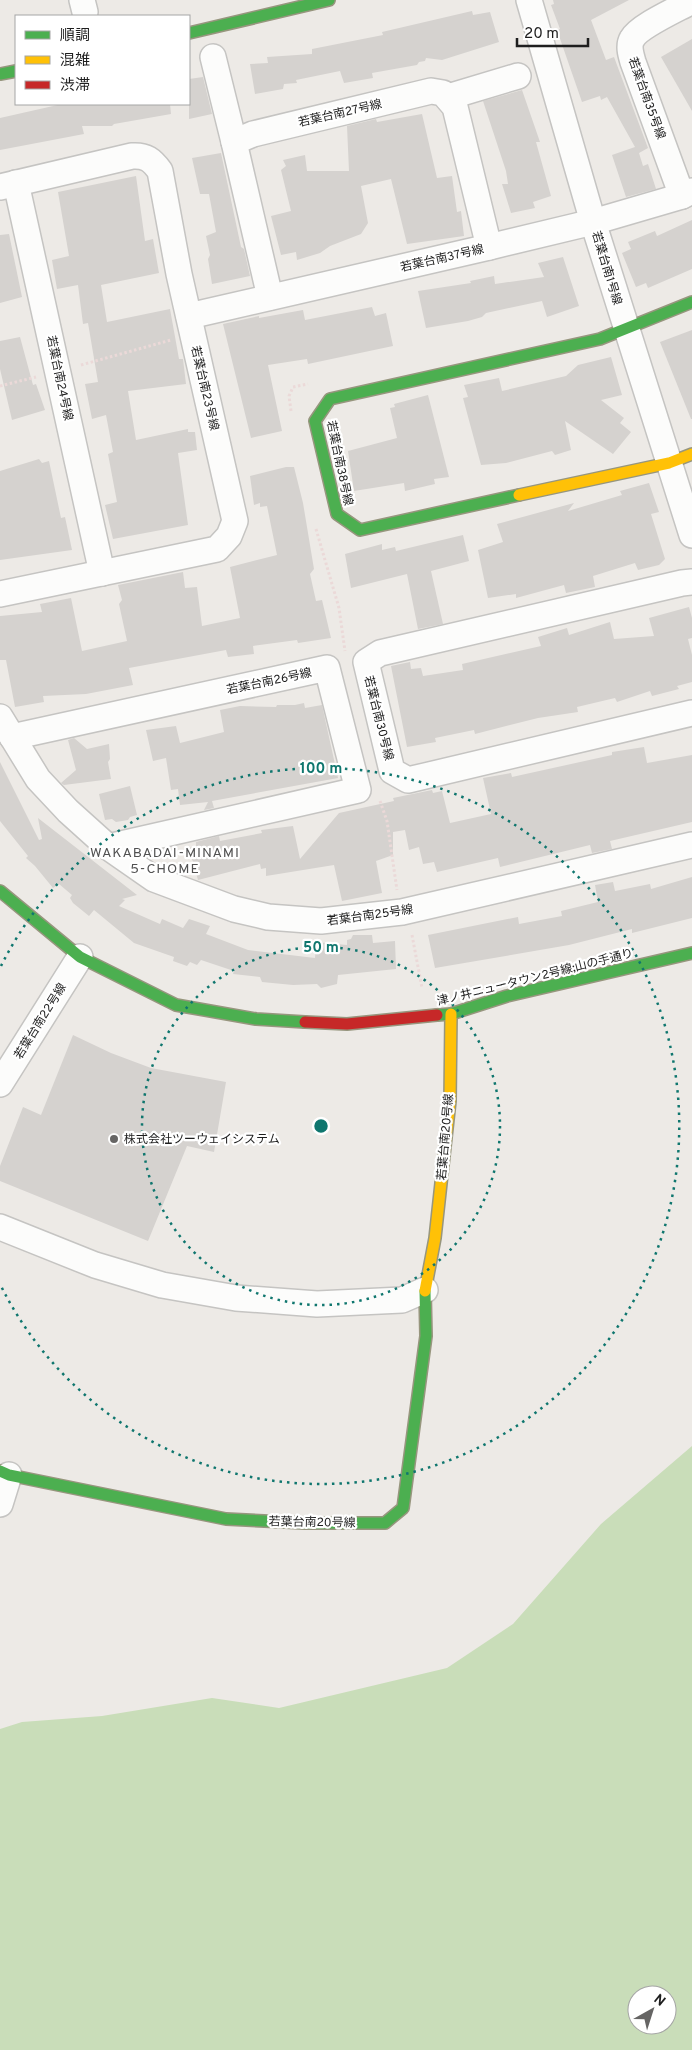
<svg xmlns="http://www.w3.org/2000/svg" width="692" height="2050" viewBox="0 0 692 2050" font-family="Overpass,'Noto Sans JP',sans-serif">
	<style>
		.forest { fill: #c9ddb9; fill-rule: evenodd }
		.building { fill: #d5d2cf }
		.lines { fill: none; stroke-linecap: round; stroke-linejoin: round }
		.street-casing { stroke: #c5c4c2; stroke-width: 28 }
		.fast-casing { stroke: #97967e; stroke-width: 14 }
		.slow-casing { stroke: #97967e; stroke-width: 14 }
		.jam-casing { stroke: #97967e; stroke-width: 14 }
		.path { stroke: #ebd9d8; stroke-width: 3; stroke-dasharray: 2.5 2.5; stroke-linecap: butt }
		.street { stroke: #fcfcfb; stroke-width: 25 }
		.fast { stroke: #4caf50; stroke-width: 11 }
		.slow { stroke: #ffc107; stroke-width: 11 }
		.jam { stroke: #c62828; stroke-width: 11 }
		.ring { fill: none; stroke: #0f766e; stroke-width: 2.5; stroke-dasharray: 2.5 5 }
		.poi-dot { fill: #666564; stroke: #fff; stroke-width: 2 }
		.labels { text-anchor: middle; stroke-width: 4.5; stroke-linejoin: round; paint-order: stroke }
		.street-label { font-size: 12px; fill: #1e1e1e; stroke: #fff }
		.poi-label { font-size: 12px; fill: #1e1e1e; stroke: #fff; text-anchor: start }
		.neighbourhood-label { font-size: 14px; letter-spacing: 1px; fill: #515151; stroke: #fff }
		.centre { fill: #0f766e; stroke: #fff; stroke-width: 2.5 }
		.ring-label { font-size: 15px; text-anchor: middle; font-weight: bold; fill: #0f766e; stroke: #fff; stroke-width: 4.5; stroke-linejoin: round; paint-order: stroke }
	</style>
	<rect width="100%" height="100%" fill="#edeae6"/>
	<!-- forest -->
	<path class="forest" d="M692,1446V2050H0V1729L22,1722L102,1716L212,1698L279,1708L447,1668L513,1624L601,1524ZM637,1995H667V2025H637Z"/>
	<!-- building -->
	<g class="building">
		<path d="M553,0H629L591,20L606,60L614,57L648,148L639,153L643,166L648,164L656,189L626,197L612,155L635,147L607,97L601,100L600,96L582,102L557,30L560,29L551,5L554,4Z"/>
		<path d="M472,11L473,15L490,12L499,42L442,60L426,58L425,61L419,62L417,65L372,73L373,78L344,83L340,71L296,80L297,83L284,84L283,89L255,94L250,64L268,63L267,57L312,54V49L383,35L382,32Z"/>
		<path d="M692,39V111L661,57Z"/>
		<path d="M203,77L212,114L189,119V79Z"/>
		<path d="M522,90L540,142H536L551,196L533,202L535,208L511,213L502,184H508L506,171L483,101Z"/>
		<path d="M62,104H170L171,114L114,124L112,126H82L84,134L0,150V118Z"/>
		<path d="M422,114L437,178L452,176L457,212L461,211L464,236L407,244L391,179L361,186L368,223L361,234L330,246L320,253L297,260L296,252L281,255L271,216L291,211L281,170L286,166L283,160L305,155L307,171H349L347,126L376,119L377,122Z"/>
		<path d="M221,153L241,247L244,249L250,276L212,284L208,259L210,255L206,236L216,232L209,194H200L192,158Z"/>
		<path d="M136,176L145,241L153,239L159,273L101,285L107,322L170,309L179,359H183L186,384L128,391L136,440L188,429V432H195L197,450L178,453L188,525L113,539L105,505L117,502L108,454L113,452L106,415L92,419L85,384L98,382L88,323L83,324L78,285L57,289L52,260L69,256L58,192Z"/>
		<path d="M692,220V269L648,288L646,283L636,287L622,253L631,249L628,242L655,231L657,236Z"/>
		<path d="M9,234L22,297L0,303V235Z"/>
		<path d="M563,257L579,306L547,317L542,301L486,313L482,317L468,321L426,328L418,291L471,283L470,281L494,276L495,284L544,277L538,263Z"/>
		<path d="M372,307L375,316L386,313L393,346L308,364L307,359L268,365L282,431L251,438L223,324L259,316V318L303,310L305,320Z"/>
		<path d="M692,330V419H691L660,342Z"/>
		<path d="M20,337L33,385L36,384L45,410L12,420L0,369V341Z"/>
		<path d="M611,357L622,395L601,400L624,418L620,423L631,432L613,454L565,421L571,450L555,455L552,451L506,463L481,465L463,398L468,397L464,385L499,378L502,391L566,376L578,365Z"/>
		<path d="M428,395L449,477L434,479L435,484L405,491L404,483L354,491L348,451L397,438L390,408L395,407L394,404Z"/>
		<path d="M39,459L42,463L49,461L61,518L65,517L72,550L0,560V471Z"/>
		<path d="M286,467H294L303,503L314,569L310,574L316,601L322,600L331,638L298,643L297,640L253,646L254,654L228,657L226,650L129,668L133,685L86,694L43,696L44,702L15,707L6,660H0V616L42,612L40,604L71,598L82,651L127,641L119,604L122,600L118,585L183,572L185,588L197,587L202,626L240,618L230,567L277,555L267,506L260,507V503L254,505L250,476Z"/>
		<path d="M649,483L659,512L651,514L665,559L659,565L638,570L635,563L593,576L595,587L566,593L564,585L516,598V594L488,598L478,550L503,542L497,524L574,503L568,511L622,495L620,491Z"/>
		<path d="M463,535L469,561L431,571L443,624L418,629L407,574L351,588L345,554L382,544V550L395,547L396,551Z"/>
		<path d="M689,607L692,618V638L688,639L692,655V682L677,686L679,689L652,696L650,691L617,702L615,698L577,707L578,712L538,718L475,734L474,730L435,738L436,742L407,747L391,666L410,662L411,669L421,668L423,676L463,670L462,664L541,646L538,637L567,628L569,635L610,622L614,639L654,636L649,618Z"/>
		<path d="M304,703L305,708L322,705L338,778L212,801L214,808L204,810L208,802L180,805L178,789L171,790L166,758L153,761L146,730L176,726L180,743L224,732L220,710L240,706L276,707L277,705H295Z"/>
		<path d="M74,738L87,749L109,744L110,759L108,762L111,779L64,785L61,783L76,770L68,740Z"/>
		<path d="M644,747L647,763L692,755V822L610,841L612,849L592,853L590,845L500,867L498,858L437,872L434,862L423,864L419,847L409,850L405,830L393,832V855L376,861L382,893L342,901L334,865L266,876V868L261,869L260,864L198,880L189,848L196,846V842L219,836L220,841L262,833L261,830L293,826L300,859L339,813L394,801L393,798L432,790L433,793L442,791L450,823L491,814L483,778L511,773L512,777L612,755V752Z"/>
		<path d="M0,762L39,840L42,839L38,818L137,895L122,899L125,900L119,906L160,924L162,919L183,928L189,919L210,926L206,934L248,950L315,958L316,942L347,945V940L351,939L353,935H372L373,943L395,941L396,969L338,975L337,984L321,988L317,984L293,985L262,982L260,977L233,974L234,971L201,960L197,965L190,962L187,966L173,961L174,957L134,943L94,910L89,916L73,903L70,898L72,895L59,884L53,888L35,866L26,858L28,856L0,821Z"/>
		<path d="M130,786L137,815L130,817L128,820L116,822L112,819L105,820L99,794Z"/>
		<path d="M692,877V918L632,933V929L569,945L435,968L428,935L518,917L519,924L562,916L561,911L598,902L595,885L613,882L615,891L650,884L651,889Z"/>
		<path d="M73,1035L111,1053L151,1068L226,1082L214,1152L187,1146L148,1241L0,1181V1166L23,1107L41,1115Z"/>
	</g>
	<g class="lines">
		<defs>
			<g id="street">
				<path d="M82,0L85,12"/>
				<path d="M529,0L593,222L692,535"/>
				<path d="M213,57L234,142"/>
				<path d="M448,97L518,76"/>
				<path d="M16,183L102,573"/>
				<path d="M0,187L132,156C146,155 152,160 160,171L179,274L235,521L229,536L217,549L0,594"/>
				<path d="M682,196L633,62C631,55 628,46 632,39C639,26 678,9 692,1"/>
				<path d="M270,297L234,142L253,134L431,91L443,93L455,107L489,247"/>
				<path d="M189,316L489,247L593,222L682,196L692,191"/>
				<path d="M692,582L682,583L380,653L366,662L392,771L408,780L692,713"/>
				<path d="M0,717L38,779L68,811L108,847L154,879L234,909L268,917L321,921L402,912L692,845"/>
				<path d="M12,737L327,668L358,790L108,847"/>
				<path d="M0,1084L80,957"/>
				<path d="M0,1227L95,1265L162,1285L236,1298L317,1304L402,1300L425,1290"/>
				<path d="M0,1504L9,1475"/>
			</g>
			<g id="fast">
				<path d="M189,33L329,0"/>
				<path d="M0,74L16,71"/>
				<path d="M519,495L360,530L337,514L315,421L330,399L600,339L692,302"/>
				<path d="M0,891L80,957L176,1005L256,1019L305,1022"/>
				<path d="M437,1015L451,1014L507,996L692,953"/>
				<path d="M0,1471L9,1475L226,1519L305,1523H385L403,1508L426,1336L425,1291"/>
			</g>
			<g id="slow">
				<path d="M519,495L669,463L692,454"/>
				<path d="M425,1291L435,1238L450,1101L451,1014"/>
			</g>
			<path id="jam" d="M305,1022L347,1024L437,1015"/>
		</defs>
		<!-- street casing -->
		<use href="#street" class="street-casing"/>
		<!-- fast casing -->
		<use href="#fast" class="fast-casing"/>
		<!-- slow casing -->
		<use href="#slow" class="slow-casing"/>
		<!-- jam casing -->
		<use href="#jam" class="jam-casing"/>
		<!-- path -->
		<g class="path">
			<path d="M81,365L171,340"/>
			<path d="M0,386L36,377"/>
			<path d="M291,411L289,396L293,387L308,384"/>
			<path d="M316,529L339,608L345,651"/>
			<path d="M380,801L387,821L397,890"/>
			<path d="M412,935L422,988"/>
		</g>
		<!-- street -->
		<use href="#street" class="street"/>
		<!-- fast -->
		<use href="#fast" class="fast"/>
		<!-- slow -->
		<use href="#slow" class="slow"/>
		<!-- jam -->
		<use href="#jam" class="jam"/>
	</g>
	<!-- distance rings -->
	<g class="ring">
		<circle cx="321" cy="1126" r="179"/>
		<path d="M1 966A358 358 0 1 1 1 1286"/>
	</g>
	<!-- markers -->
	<circle class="poi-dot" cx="114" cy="1139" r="5"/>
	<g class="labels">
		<!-- street labels -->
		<g class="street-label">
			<text transform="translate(647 98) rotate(70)" y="4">若葉台南35号線</text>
			<text transform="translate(340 113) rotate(-13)" y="4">若葉台南27号線</text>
			<text transform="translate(442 258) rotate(-13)" y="4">若葉台南37号線</text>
			<text transform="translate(607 268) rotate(73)" y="4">若葉台南1号線</text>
			<text transform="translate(60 378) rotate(78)" y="4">若葉台南24号線</text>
			<text transform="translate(205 388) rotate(77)" y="4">若葉台南23号線</text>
			<text transform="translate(340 463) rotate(78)" y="4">若葉台南38号線</text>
			<text transform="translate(269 681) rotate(-12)" y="4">若葉台南26号線</text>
			<text transform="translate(379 718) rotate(76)" y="4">若葉台南30号線</text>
			<text transform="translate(370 915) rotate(-8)" y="4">若葉台南25号線</text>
			<text transform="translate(535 977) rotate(-14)" y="4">津ノ井ニュータウン2号線;山の手通り</text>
			<text transform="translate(40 1021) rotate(-58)" y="4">若葉台南22号線</text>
			<text transform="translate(445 1137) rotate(-85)" y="4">若葉台南20号線</text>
			<text transform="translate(312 1522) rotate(1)" y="4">若葉台南20号線</text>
		</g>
		<!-- poi labels -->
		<g class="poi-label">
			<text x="124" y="1143">株式会社ツーウェイシステム</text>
		</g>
		<!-- neighbourhood labels -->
		<g class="neighbourhood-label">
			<text x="165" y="857">WAKABADAI-MINAMI<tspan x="165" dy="16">5-CHOME</tspan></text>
		</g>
	</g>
	<circle cx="321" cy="1126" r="8" class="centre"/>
	<g class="ring-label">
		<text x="321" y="773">100 m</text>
		<text x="321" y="952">50 m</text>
	</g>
	<!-- legend -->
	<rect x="15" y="15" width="175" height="90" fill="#ffffff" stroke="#a5a5a5"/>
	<rect x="25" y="31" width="25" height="8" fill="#4caf50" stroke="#a5a5a5"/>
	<text x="60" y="40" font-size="15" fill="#1e1e1e">順調</text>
	<rect x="25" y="56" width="25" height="8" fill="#ffc107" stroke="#a5a5a5"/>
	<text x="60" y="65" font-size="15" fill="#1e1e1e">混雑</text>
	<rect x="25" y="81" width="25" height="8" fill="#c62828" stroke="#a5a5a5"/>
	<text x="60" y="90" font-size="15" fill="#1e1e1e">渋滞</text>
	<!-- north arrow -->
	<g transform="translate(652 2010) rotate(39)"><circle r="24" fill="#ffffff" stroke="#a5a5a5"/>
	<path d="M0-4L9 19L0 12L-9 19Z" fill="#666564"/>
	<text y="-8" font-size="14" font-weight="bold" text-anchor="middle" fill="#1e1e1e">N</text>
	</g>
	<!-- scale -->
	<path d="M517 38v8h71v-8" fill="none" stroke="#1e1e1e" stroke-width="2.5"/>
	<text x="524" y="38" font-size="15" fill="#1e1e1e" stroke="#ffffff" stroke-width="4" paint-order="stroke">20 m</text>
</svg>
